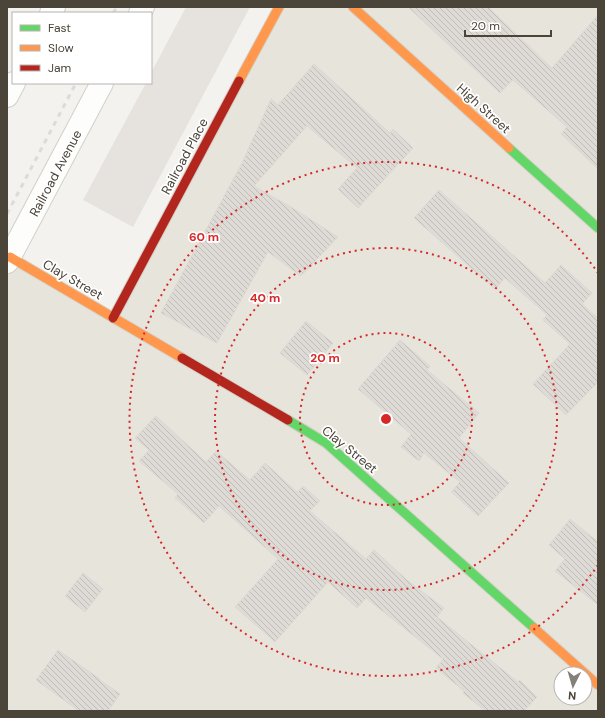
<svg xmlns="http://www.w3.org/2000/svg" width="605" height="718" viewBox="0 0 605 718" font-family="'DM Sans',sans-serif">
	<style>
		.residential { fill: #e7e4dc; fill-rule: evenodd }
		.parking { fill: #e6e3df }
		.building { fill: url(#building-back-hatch); stroke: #dcd9d4 }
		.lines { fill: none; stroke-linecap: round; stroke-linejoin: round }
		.street-casing { stroke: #d2d0cb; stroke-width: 24 }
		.fast-casing { stroke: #d3cfc5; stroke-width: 11 }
		.slow-casing { stroke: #d3cfc5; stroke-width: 11 }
		.jam-casing { stroke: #d3cfc5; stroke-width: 11 }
		.street { stroke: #fdfdfc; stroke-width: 22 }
		.fast { stroke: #63d668; stroke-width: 9 }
		.slow { stroke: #ff974d; stroke-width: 9 }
		.jam { stroke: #b3261e; stroke-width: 9 }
		.rail { stroke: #dbdbda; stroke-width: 3; stroke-dasharray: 5 5; stroke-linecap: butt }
		.ring { fill: none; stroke: #d62828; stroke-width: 2; stroke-dasharray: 2 4 }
		.labels { text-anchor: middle; stroke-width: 3.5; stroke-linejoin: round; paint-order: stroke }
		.street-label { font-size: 13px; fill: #4b4439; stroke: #fff }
		.centre { fill: #d62828; stroke: #fff; stroke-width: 2 }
		.ring-label { font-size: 12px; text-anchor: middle; font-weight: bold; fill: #d62828; stroke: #fff; stroke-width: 3.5; stroke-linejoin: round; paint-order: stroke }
	</style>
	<defs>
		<pattern id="building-back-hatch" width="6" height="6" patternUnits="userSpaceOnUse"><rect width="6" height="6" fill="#dedbd6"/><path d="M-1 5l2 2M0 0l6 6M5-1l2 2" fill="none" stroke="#c0bdb8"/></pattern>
	</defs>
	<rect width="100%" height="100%" fill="#f4f2ee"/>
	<!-- residential -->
	<path class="residential" d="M279,7H598V711H7V262L113,318ZM561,674H585V698H561Z"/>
	<!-- parking -->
	<path class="parking" d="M186,7H250L133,227L83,200L146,83H151V73Z"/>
	<!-- building -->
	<g class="building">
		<path d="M408,7H488L552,68L598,15V169L561,134L567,127L513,80L500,93Z"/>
		<path d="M314,64L390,133L393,129L413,148L358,208L338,189L357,168L307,126L254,186L291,207L338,237L301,276L268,252L217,343L161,313L242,163L271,99L278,105Z"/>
		<path d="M439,190L545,283L561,265L592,293L582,304L598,318V382L566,415L533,384L570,344L543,320L547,315L505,278L495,289L414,218Z"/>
		<path d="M306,321L333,343L307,375L280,353Z"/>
		<path d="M400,340L430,366L427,370L479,413L459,438L509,483L478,516L451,492L460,482L424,453L419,461L401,447L411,434L358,389Z"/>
		<path d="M156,416L206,462L216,451L250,480L265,463L297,492L303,486L320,501L310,511L366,559L374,550L407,580L444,608L437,617L518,682L520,680L537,697L524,711H485L463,693L464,691L436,668L443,659L366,598L357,608L328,582L275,642L235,607L278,559L219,506L204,523L175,498L178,494L139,461L149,450L135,438Z"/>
		<path d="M570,519L598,542V605L555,571L565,559L549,545Z"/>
		<path d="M83,573L103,589L85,612L65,596Z"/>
		<path d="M58,650L100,679V680L120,694L108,711H79L36,680Z"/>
	</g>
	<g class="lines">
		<defs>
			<g id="street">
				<path d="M51,13L54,7"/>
				<path d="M140,13L143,7"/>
				<path d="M7,96L14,83"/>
				<path d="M7,262L102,83"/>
			</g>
			<g id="fast">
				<path d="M509,148L598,228"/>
				<path d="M288,420L326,443L534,628"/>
			</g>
			<g id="slow">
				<path d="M353,7L509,148"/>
				<path d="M239,81L279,7"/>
				<path d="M10,257L182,358"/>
				<path d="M534,628L598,685"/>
			</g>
			<g id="jam">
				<path d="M113,318L239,81"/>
				<path d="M182,358L288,420"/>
			</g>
		</defs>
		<!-- street casing -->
		<use href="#street" class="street-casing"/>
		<!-- fast casing -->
		<use href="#fast" class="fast-casing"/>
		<!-- slow casing -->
		<use href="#slow" class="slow-casing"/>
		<!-- jam casing -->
		<use href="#jam" class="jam-casing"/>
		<!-- street -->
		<use href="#street" class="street"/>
		<!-- fast -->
		<use href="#fast" class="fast"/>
		<!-- slow -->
		<use href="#slow" class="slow"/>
		<!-- jam -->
		<use href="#jam" class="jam"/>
		<!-- rail -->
		<g class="rail">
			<path d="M113,13L117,7"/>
			<path d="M7,214L76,83"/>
		</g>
	</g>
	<!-- distance rings -->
	<g class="ring">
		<circle cx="386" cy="419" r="86"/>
		<circle cx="386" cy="419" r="171"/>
		<path d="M598 565A257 257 0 1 1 598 273"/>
	</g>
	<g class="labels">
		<!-- street labels -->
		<g class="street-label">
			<text transform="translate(484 108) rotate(42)" y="5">High Street</text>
			<text transform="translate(184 156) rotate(-62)" y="5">Railroad Place</text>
			<text transform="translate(55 173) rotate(-62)" y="5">Railroad Avenue</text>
			<text transform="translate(73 279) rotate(30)" y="5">Clay Street</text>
			<text transform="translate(350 449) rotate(39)" y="5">Clay Street</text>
		</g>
	</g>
	<circle cx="386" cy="419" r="6" class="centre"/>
	<g class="ring-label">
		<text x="204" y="241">60 m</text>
		<text x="265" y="302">40 m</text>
		<text x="325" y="362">20 m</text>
	</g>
	<!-- border -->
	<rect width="605" height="718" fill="none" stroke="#4b4439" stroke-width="16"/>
	<!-- legend -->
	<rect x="12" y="12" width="140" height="72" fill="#ffffff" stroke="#b7b4b0"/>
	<rect x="20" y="25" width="20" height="6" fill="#63d668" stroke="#b7b4b0"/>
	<text x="48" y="32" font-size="12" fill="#4b4439">Fast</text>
	<rect x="20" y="45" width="20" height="6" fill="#ff974d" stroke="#b7b4b0"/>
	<text x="48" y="52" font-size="12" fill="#4b4439">Slow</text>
	<rect x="20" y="65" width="20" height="6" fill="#b3261e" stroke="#b7b4b0"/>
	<text x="48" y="72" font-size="12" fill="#4b4439">Jam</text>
	<!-- north arrow -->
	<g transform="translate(573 686) rotate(185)"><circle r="19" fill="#ffffff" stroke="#b7b4b0"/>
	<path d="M0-3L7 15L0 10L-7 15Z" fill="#868178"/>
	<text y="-6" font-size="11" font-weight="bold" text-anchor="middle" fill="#4b4439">N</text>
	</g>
	<!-- scale -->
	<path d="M465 30v6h86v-6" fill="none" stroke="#4b4439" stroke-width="2"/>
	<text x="471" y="30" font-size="12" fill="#4b4439" stroke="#ffffff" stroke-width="3" paint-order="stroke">20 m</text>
</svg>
